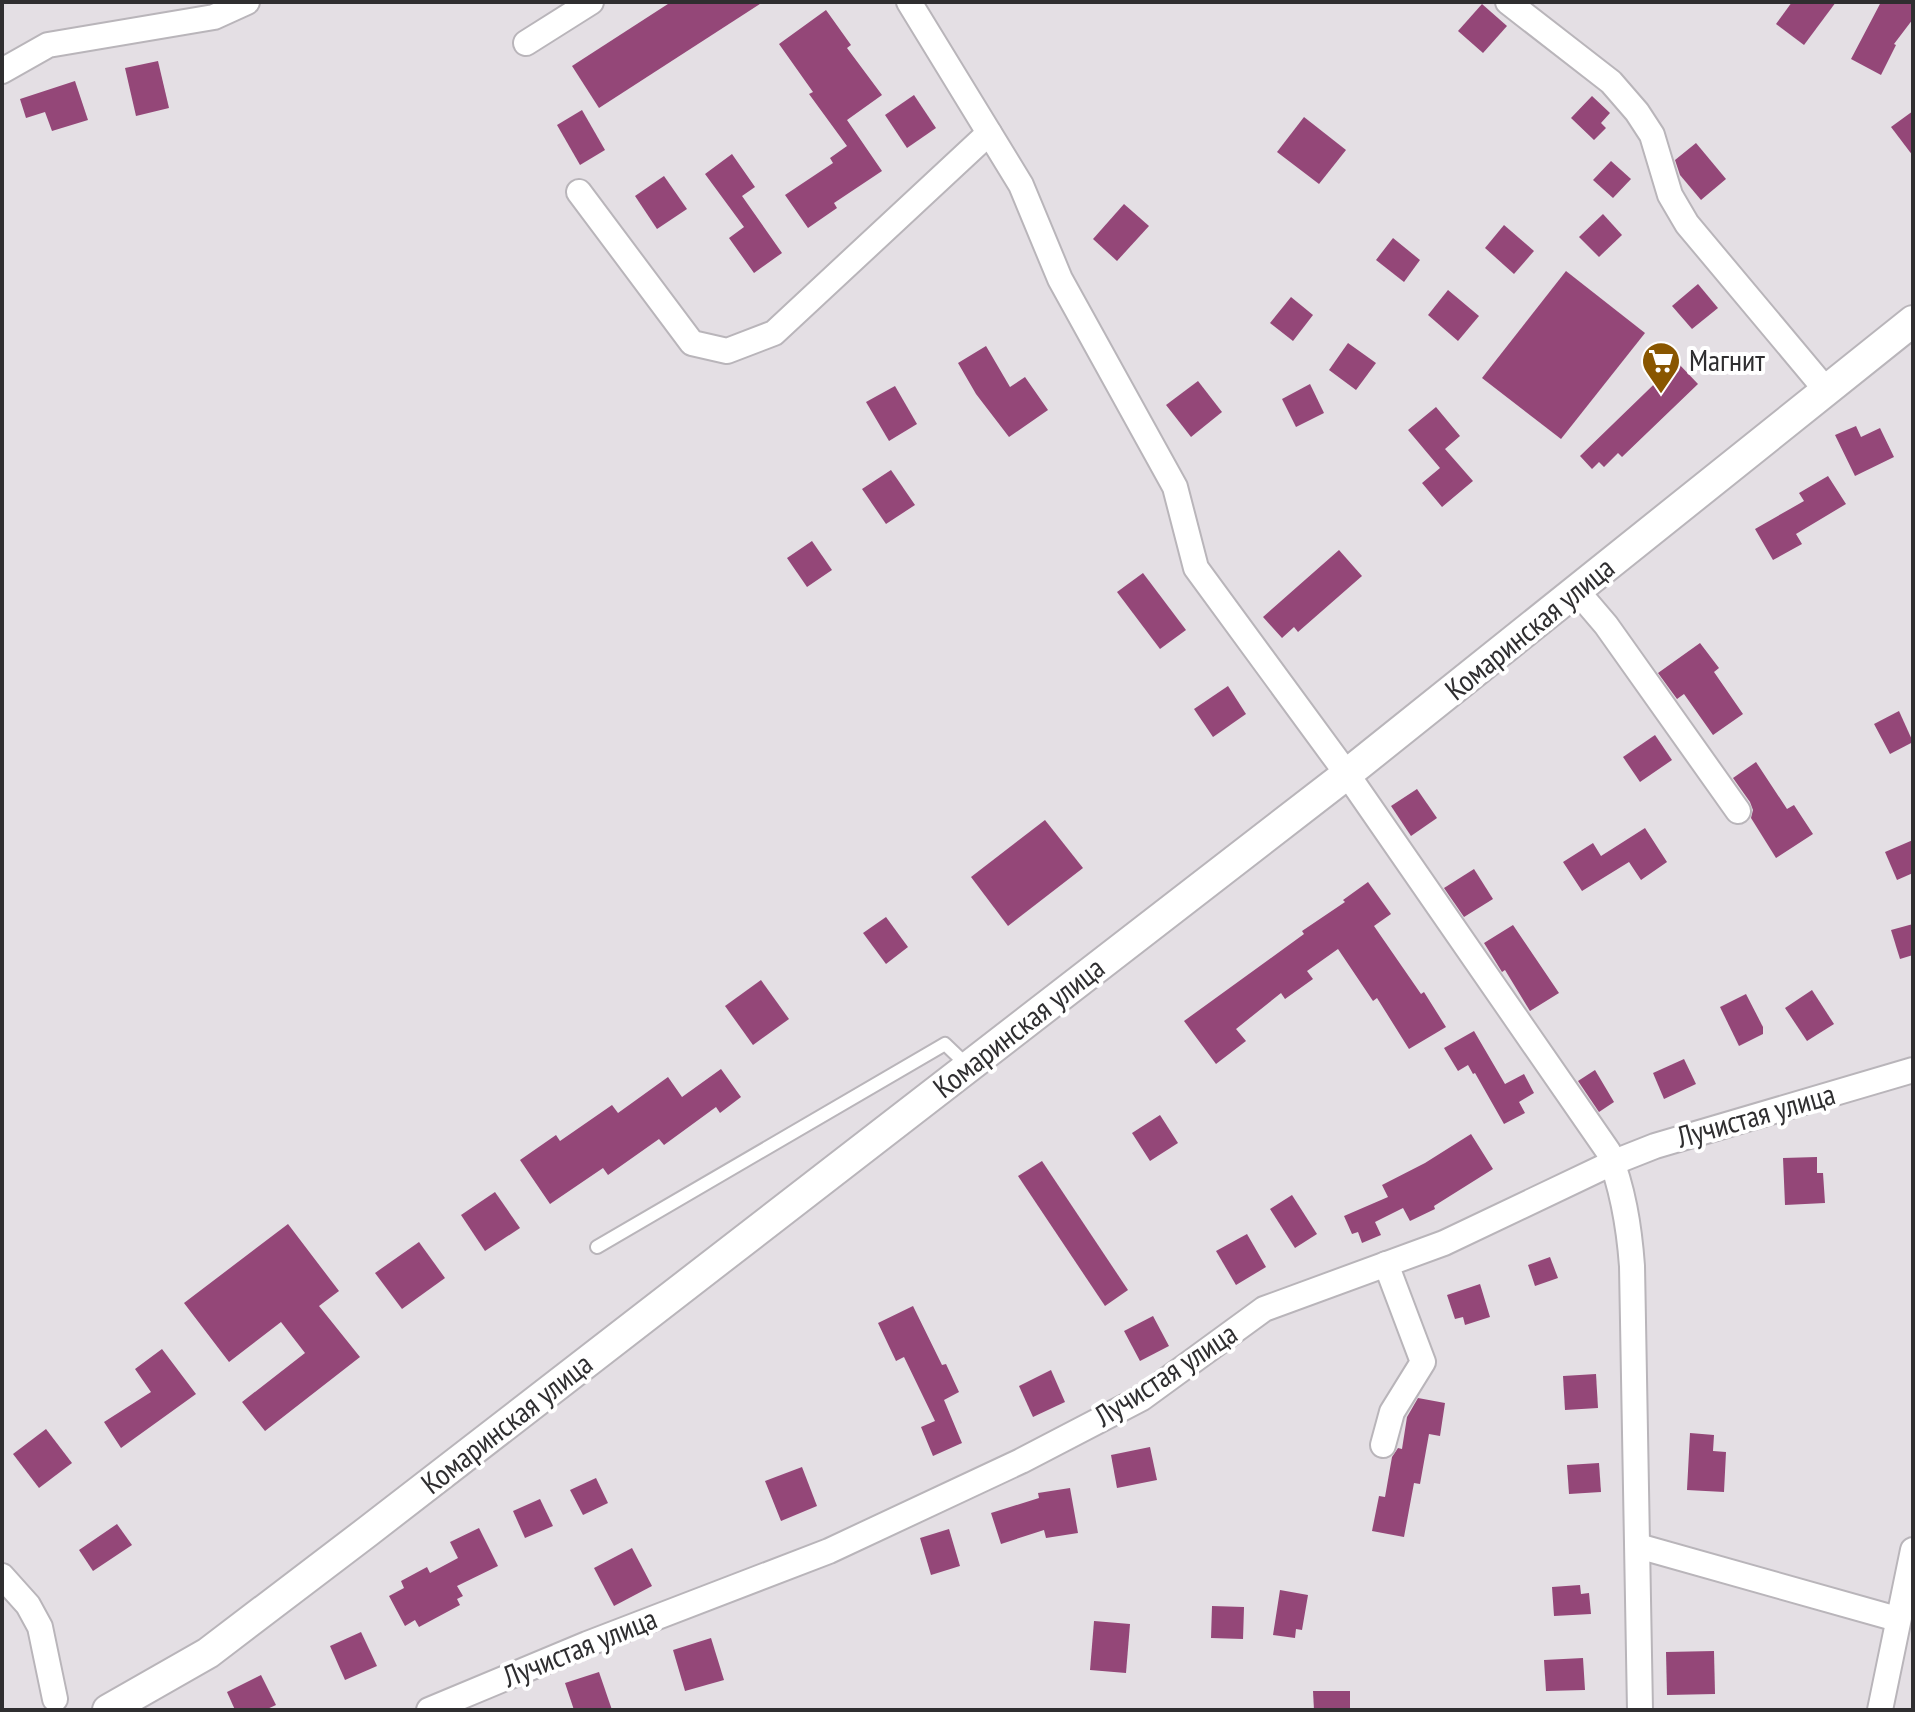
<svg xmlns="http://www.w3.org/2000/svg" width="1915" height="1712" viewBox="0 0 1915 1712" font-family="'PT Sans Narrow',sans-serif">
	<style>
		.building { fill: #944778 }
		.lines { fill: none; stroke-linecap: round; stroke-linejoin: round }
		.service-casing { stroke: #b9b5ba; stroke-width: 16 }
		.minor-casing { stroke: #b9b5ba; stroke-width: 28 }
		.tertiary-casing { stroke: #b9b5ba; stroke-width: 34 }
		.service { stroke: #fff; stroke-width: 12 }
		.minor { stroke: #fff; stroke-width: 24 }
		.tertiary { stroke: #fff; stroke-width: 30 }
		.labels { text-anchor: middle; stroke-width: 8; stroke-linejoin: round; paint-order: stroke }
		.poi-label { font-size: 30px; fill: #2f2e30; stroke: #fff; text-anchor: start }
		.street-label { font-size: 30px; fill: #2f2e30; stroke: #fff }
	</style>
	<rect width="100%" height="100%" fill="#e4dfe4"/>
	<!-- building -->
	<g class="building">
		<path d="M671,2H763L599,108L572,66Z"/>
		<path d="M1792,2H1836L1804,45L1776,24Z"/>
		<path d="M1881,2H1913V19L1894,44L1896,45L1881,75L1851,59Z"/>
		<path d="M1482,4L1507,26L1483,53L1458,31Z"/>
		<path d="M826,10L851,45L847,48L882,95L847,120L882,171L834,203L837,208L808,228L785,195L833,163L830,158L847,146L809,94L813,92L779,44Z"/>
		<path d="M158,61L169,108L136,116L125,68Z"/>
		<path d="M75,81L88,120L52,131L45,112L26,118L20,99Z"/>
		<path d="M914,95L936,128L907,148L885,115Z"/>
		<path d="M1592,96L1610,113L1601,123L1606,128L1594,140L1571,118Z"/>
		<path d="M582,110L605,150L580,165L557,125Z"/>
		<path d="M1913,111V156L1891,127Z"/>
		<path d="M1304,117L1346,150L1319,184L1277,152Z"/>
		<path d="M1696,143L1726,179L1701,200L1680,175L1675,160Z"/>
		<path d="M732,154L755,187L742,196L782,253L754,273L729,238L744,227L705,174Z"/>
		<path d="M1611,161L1631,179L1613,198L1593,180Z"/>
		<path d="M664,176L687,209L657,229L635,196Z"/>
		<path d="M1124,204L1149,226L1117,261L1093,239Z"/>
		<path d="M1603,214L1622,235L1599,257L1579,237Z"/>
		<path d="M1504,225L1534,251L1514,274L1485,248Z"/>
		<path d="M1393,238L1420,260L1404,282L1376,260Z"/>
		<path d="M1566,271L1645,333L1561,439L1482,378Z"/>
		<path d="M1698,284L1718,308L1692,329L1672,306Z"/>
		<path d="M1448,290L1479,316L1458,341L1428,315Z"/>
		<path d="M1291,297L1313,315L1293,341L1270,323Z"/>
		<path d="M1348,343L1376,363L1356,390L1329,370Z"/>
		<path d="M986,346L1010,387L1025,377L1048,410L1009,437L976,394L958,363Z"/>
		<path d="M1677,362L1698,384L1622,457L1618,453L1604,467L1599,462L1592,469L1580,456Z"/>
		<path d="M1198,381L1222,412L1191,437L1166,405Z"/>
		<path d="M1310,384L1324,413L1296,427L1282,399Z"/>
		<path d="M895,386L917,424L889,441L866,402Z"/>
		<path d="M1436,407L1460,436L1445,449L1473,481L1442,507L1422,483L1440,468L1408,430Z"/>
		<path d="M1856,426L1861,437L1880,428L1894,457L1855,476L1835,435Z"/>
		<path d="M891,470L915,505L886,524L862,489Z"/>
		<path d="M1828,476L1846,504L1796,534L1802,544L1773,560L1755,529L1804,501L1799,493Z"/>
		<path d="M812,541L832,570L807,587L787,558Z"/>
		<path d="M1339,550L1362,576L1298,632L1294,627L1282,638L1263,617Z"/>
		<path d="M1143,573L1186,630L1160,649L1117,592Z"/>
		<path d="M1700,643L1719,668L1714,672L1743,714L1713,735L1684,694L1677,699L1658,673Z"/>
		<path d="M1228,686L1246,714L1213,737L1194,709Z"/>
		<path d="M1899,711L1913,742L1890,754L1874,724Z"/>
		<path d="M1655,735L1672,760L1640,782L1623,757Z"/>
		<path d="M1756,762L1787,809L1794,805L1813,834L1776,858L1751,818L1753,810L1750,802L1733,778Z"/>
		<path d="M1417,789L1437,818L1411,836L1391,806Z"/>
		<path d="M1045,820L1083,868L1008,926L971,877Z"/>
		<path d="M1645,828L1667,862L1641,880L1629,862L1582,891L1563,862L1593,843L1601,856Z"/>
		<path d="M1913,840V873L1897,880L1885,852Z"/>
		<path d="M1474,869L1493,899L1464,917L1444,888Z"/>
		<path d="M1368,882L1391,914L1374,926L1421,994L1424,992L1446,1027L1409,1049L1377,998L1373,1001L1338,949L1307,971L1313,979L1285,999L1281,993L1236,1029L1246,1041L1216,1064L1184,1021L1304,934L1302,931L1345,902L1343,900Z"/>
		<path d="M886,917L908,947L886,964L863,933Z"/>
		<path d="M1913,924V955L1900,959L1891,930Z"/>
		<path d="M1513,925L1559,993L1530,1011L1505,970L1502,972L1484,943Z"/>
		<path d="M761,980L789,1019L753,1045L725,1006Z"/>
		<path d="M1812,990L1834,1024L1807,1041L1785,1008Z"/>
		<path d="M1746,994L1763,1027V1034L1739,1046L1720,1007Z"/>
		<path d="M1474,1031L1505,1084L1524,1074L1534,1093L1519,1102L1525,1113L1504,1124L1475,1073L1473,1074L1468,1065L1458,1071L1444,1048Z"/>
		<path d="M1684,1059L1696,1084L1664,1099L1653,1073Z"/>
		<path d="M721,1069L741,1097L720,1113L716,1107L664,1145L659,1139L608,1175L603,1168L550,1204L520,1160L556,1135L560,1141L612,1105L618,1113L668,1077L682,1097Z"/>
		<path d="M1595,1070L1614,1102L1599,1112L1578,1081Z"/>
		<path d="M1160,1115L1178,1143L1150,1161L1132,1133Z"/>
		<path d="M1471,1134L1493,1169L1434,1206L1435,1209L1410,1221L1403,1208L1375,1222L1381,1235L1362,1243L1358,1232L1352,1234L1344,1216L1388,1197L1382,1185L1425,1163Z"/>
		<path d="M1817,1157V1173H1823L1825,1203L1785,1205L1783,1158Z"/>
		<path d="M1042,1161L1128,1290L1105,1306L1018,1176Z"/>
		<path d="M495,1192L520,1228L485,1251L461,1215Z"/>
		<path d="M1292,1195L1317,1234L1295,1248L1270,1209Z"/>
		<path d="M288,1224L339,1291L319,1306L360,1357L265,1431L242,1402L305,1353L281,1322L229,1362L184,1303Z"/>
		<path d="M1247,1234L1266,1267L1236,1285L1216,1251Z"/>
		<path d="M419,1242L445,1278L402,1309L375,1273Z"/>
		<path d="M1550,1257L1558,1278L1535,1286L1528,1265Z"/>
		<path d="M1480,1284L1490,1317L1465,1325L1463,1317L1455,1319L1447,1295Z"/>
		<path d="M913,1306L942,1365L946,1364L959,1392L944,1400L962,1443L933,1456L921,1427L935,1421L904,1357L896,1361L878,1323Z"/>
		<path d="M1153,1316L1169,1346L1140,1361L1124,1331Z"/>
		<path d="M162,1349L196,1394L121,1448L104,1422L151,1392L135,1369Z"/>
		<path d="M1051,1370L1065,1402L1033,1417L1019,1386Z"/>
		<path d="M1596,1374L1598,1408L1565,1410L1563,1376Z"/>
		<path d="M1418,1398L1445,1403L1440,1436L1429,1434L1420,1484L1414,1483L1404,1537L1372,1531L1379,1496L1385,1497L1392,1457L1398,1448L1402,1449L1407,1417Z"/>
		<path d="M46,1429L72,1463L39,1488L13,1454Z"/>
		<path d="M1690,1433L1714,1435L1713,1451L1726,1452L1724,1492L1687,1490Z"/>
		<path d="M1150,1447L1157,1480L1117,1488L1111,1455Z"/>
		<path d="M1599,1463L1601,1492L1569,1494L1567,1465Z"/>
		<path d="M802,1467L817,1506L781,1521L765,1481Z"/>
		<path d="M596,1478L608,1503L583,1515L570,1490Z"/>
		<path d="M1070,1488L1078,1533L1046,1538L1044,1530L1001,1544L991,1513L1039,1498L1038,1493Z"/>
		<path d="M540,1499L553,1526L525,1538L513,1511Z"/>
		<path d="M117,1524L132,1545L93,1571L79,1550Z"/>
		<path d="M479,1528L498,1566L457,1586L463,1596L457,1599L460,1605L419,1627L415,1620L405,1626L389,1596L404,1588L401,1581L427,1567L430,1573L458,1558L450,1542Z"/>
		<path d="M949,1529L960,1566L931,1575L920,1538Z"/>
		<path d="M632,1548L652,1586L614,1606L594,1568Z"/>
		<path d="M1580,1585L1581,1594L1589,1593L1591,1614L1554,1616L1552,1587Z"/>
		<path d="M1280,1590L1308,1595L1302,1630L1296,1629L1295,1638L1273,1635Z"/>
		<path d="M1212,1606L1244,1607L1243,1639L1211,1638Z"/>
		<path d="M1094,1621L1130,1624L1126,1673L1090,1670Z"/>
		<path d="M361,1632L377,1666L345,1680L330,1646Z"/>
		<path d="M711,1638L724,1680L685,1691L673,1650Z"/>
		<path d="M1714,1651L1715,1694L1667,1695L1666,1652Z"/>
		<path d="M1583,1658L1585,1690L1546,1691L1544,1660Z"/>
		<path d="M599,1672L612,1710H574L565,1683Z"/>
		<path d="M261,1675L276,1705L265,1710H235L227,1692Z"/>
		<path d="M1313,1691H1350V1710H1314Z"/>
	</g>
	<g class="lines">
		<defs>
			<path id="service" d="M597,1247L945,1044L969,1067"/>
			<g id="minor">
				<path d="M909,2L1021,185L1060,279L1175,487L1196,568L1347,774L1608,1151C1623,1189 1629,1225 1632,1266L1640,1710"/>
				<path d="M1508,2L1611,82L1637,112L1652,135L1670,195L1687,224L1826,390"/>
				<path d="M526,43L591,2"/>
				<path d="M2,71L48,45L214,17L247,2"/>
				<path d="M579,192L692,343L727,351L774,333L989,133"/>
				<path d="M1577,591L1606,625L1738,811"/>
				<path d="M1383,1445L1392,1412L1423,1362L1386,1264"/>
				<path d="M1638,1546L1897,1619"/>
				<path d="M2,1576L28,1605L40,1627L55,1699"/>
				<path d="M429,1710L587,1644L829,1551L1021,1461L1142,1398L1264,1309L1444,1243L1612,1163L1655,1146L1913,1070"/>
				<path d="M1880,1710L1913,1550"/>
			</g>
			<path id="tertiary" d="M108,1710L208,1653L367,1532L1347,774L1913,321"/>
		</defs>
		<!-- service casing -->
		<use href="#service" class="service-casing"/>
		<!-- minor casing -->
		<use href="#minor" class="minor-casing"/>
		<!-- tertiary casing -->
		<use href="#tertiary" class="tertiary-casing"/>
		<!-- service -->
		<use href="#service" class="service"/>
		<!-- minor -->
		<use href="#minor" class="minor"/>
		<!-- tertiary -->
		<use href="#tertiary" class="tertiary"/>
	</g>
	<!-- icons -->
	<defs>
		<symbol id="supermarket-pin" viewBox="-11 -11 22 30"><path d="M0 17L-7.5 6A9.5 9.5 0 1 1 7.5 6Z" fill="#895600" stroke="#fff"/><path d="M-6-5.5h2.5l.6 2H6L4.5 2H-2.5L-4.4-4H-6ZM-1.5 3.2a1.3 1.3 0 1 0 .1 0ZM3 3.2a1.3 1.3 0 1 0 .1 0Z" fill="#fff"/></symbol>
	</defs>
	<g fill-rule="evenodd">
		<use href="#supermarket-pin" x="1639" y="339" width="44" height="60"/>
	</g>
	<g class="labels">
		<!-- poi labels -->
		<g class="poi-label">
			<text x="1689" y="371">Магнит</text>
		</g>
		<!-- street labels -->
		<g class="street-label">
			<text transform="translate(1530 629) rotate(-39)" y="10">Комаринская улица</text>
			<text transform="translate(1019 1028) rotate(-38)" y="10">Комаринская улица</text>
			<text transform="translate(1756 1116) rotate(-16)" y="10">Лучистая улица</text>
			<text transform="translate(1166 1375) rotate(-33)" y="10">Лучистая улица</text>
			<text transform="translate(507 1424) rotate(-38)" y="10">Комаринская улица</text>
			<text transform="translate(580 1648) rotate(-22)" y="10">Лучистая улица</text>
		</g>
	</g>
	<!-- border -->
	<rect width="1915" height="1712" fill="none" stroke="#2f2e30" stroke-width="8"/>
</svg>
